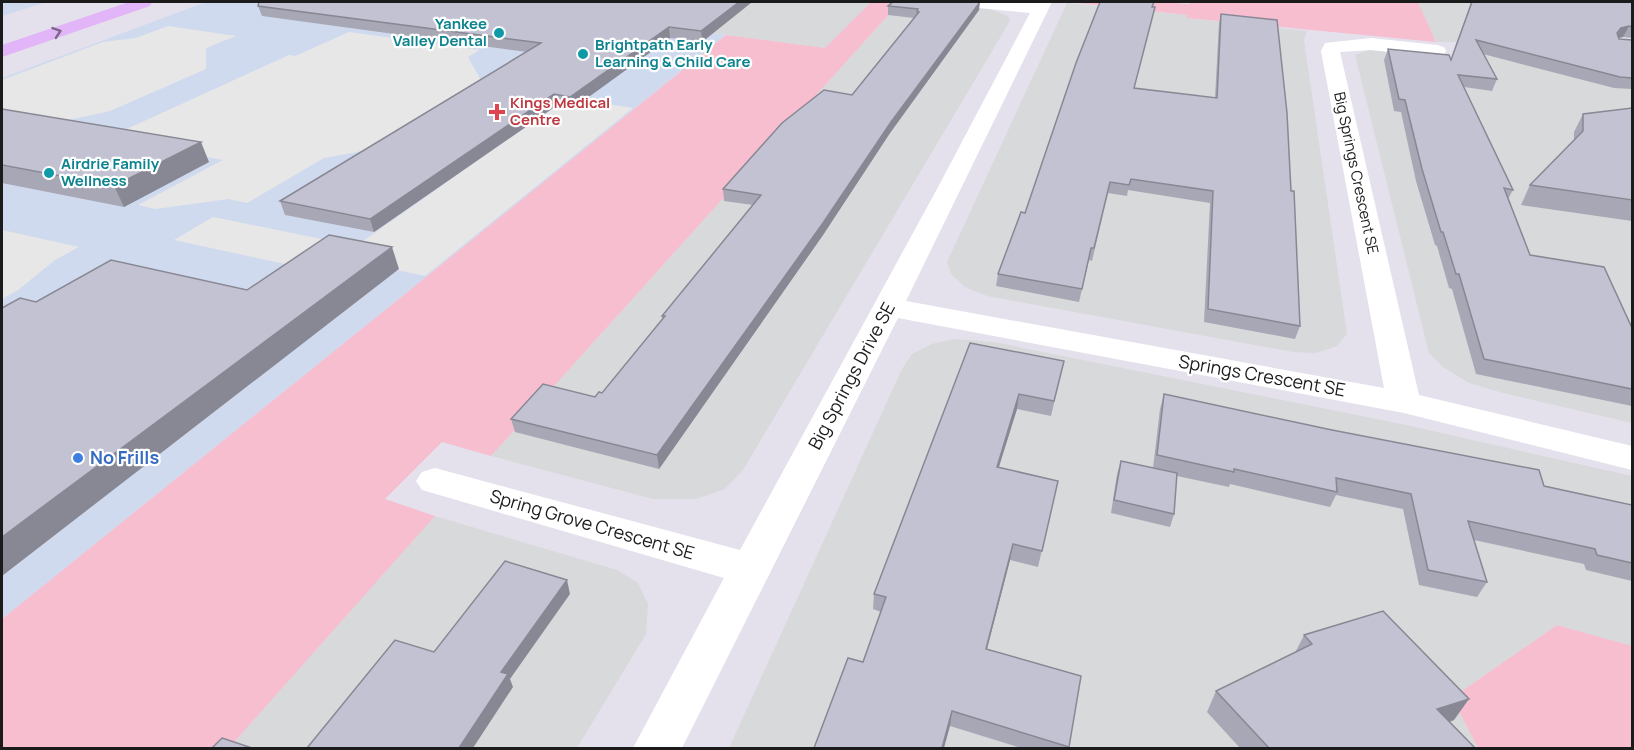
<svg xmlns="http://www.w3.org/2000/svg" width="1634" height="750" viewBox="0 0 1634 750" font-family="Manrope,sans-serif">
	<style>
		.residential { fill: #d8d9da }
		.commercial { fill: #d0daee }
		.park { fill: #f7becf }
		.parking { fill: #e7e7e7 }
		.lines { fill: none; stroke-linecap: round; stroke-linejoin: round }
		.minor { fill: #fff; fill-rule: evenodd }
		.secondary { fill: #e1b5f7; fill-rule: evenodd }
		.wall { fill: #a8a7b5 }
		.shaded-wall { fill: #888894 }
		.building { fill: #c3c2d3; stroke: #888894; stroke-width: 1.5 }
		.oneway { stroke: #7e6889 }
		.culture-dot { fill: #0f9aa8; stroke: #fff; stroke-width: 2 }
		.health-dot { fill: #e0444e; stroke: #fff; stroke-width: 2 }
		.shop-dot { fill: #3f7fe0; stroke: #fff; stroke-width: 2 }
		.labels { text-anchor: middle; stroke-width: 4.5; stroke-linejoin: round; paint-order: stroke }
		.far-culture-label { font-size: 15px; font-weight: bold; fill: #0d838f; stroke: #fff; text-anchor: start }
		.far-health-label { font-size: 15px; font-weight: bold; fill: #be3a42; stroke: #fff; text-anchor: start }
		.far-street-label { font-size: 15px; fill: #1b1b1b; stroke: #fff }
		.street-label { font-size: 18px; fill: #1b1b1b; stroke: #fff }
		.shop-label { font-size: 18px; font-weight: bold; fill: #366cbe; stroke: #fff; text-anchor: start }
	</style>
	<rect width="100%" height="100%" fill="#e4e1ed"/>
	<!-- residential -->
	<g class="residential">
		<path d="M490,2H871L825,48L712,33L718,30Z"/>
		<path d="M900,2L989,9L1008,16L1010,21L743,470L725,489L696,499H653L491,456Z"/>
		<path d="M1418,2H1632L1570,43L1436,42Z"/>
		<path d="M1067,3L1187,15L1188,18L1307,31L1304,40L1347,334L1337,346L1316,353L1293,352L987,296L965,287L951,274L947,262Z"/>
		<path d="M1454,45L1578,47L1632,61V423L1503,393L1469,383L1443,367L1429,353L1355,55L1368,50L1481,61L1477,53Z"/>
		<path d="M954,339L994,342L1406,425L1632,476V646L1557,625L1452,698L1478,748H729L902,369L912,354L932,344Z"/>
		<path d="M435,516L617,570L638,583L648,604L646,634L577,748H229Z"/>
	</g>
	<!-- commercial -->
	<g class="commercial">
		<path d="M2,2H47L2,16Z"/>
		<path d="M206,2H339L671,24L719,29L713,33L726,35L2,619V78Z"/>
	</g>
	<!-- park -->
	<g class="park">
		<path d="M871,2H900L491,456L442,442L385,499L435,516L229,748H2V619L726,35L825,48Z"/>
		<path d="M1068,2H1159L1189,4L1190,2H1418L1436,42L1187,18V15Z"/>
		<path d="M1557,625L1632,646V748H1478L1452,698Z"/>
	</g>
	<!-- parking -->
	<g class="parking">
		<path d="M168,26L236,36L206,48V69L110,111L64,121H2V80L103,42L136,38Z"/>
		<path d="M349,32L480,50L468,57L483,84L379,148L324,158L247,203L228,199L156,209L138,205L223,160L107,138L289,55L295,56Z"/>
		<path d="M567,98L633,108L425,276L364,263L345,277L174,240L213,217L356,246Z"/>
		<path d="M2,230L79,247L55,260L18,290L2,299Z"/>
	</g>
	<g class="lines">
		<!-- minor -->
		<path class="minor" d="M960,2H1052L906,301L1384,388L1321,51L1325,43L1371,38L1437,45L1444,47L1446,51L1444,55L1437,57L1371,50L1340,52L1419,395L1632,446V470L1404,413L898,318L682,748H633L724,578L422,490L416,481L422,472L435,468L740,550L937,189L1030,13L968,7Z"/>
		<!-- secondary -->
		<path class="secondary" d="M129,2H152L150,6L2,57V45Z"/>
	</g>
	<!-- wall -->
	<g class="wall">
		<path d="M259,2H752L702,42L670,38L572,109L556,106L374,232L285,215L280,201L527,52L262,16L258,6Z"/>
		<path d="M1471,2H1632V38L1623,37L1619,38V39L1632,40V89L1614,88L1483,54L1497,79L1492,91L1464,87L1513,190L1508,199L1530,255L1632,328V406L1476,374L1452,289L1449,288L1437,246L1435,245L1416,181L1401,112L1394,111L1384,60L1388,49L1451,59Z"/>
		<path d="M888,6L979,10L890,133L823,235L659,469L515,432L511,419L595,397L602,393L662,320V316L753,205L724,201L723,189L852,95L914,18L888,15Z"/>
		<path d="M1221,14L1300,326L1295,339L1204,322L1210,203L1128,190L1127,196L1108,193L1092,261L1089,260L1079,302L996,286L998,274L1025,213L1134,88L1215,98L1219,23Z"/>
		<path d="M1632,108V221L1521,205L1530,185L1574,141V132L1583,114Z"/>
		<path d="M2,109L209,162L124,207L2,183Z"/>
		<path d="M970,343L1064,361L1051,416L1017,409L999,467L1058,481L1038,567L1010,560L987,649L1081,676L1068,748H1021L950,726L863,662L881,612L873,609L874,594Z"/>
		<path d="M1164,394L1544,486L1632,505V581L1586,570L1584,564L1474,540L1487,582L1477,597L1419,585L1403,509L1336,495L1330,507L1230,484L1229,487L1177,476L1174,514L1170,527L1111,513L1117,474L1121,461L1153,468L1160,409Z"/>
		<path d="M1304,635L1454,720L1450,722L1475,748H1240L1207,712L1216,691L1295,653Z"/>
	</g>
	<!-- shaded-wall -->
	<g class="shaded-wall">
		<path d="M739,2H752L702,42L701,31Z"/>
		<path d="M980,2L979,10L890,133L823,235L659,469L657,455L891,122Z"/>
		<path d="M1629,26L1623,37L1615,39L1612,44L1621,28Z"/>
		<path d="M669,27L670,38L572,109L570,97Z"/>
		<path d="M554,94L556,106L374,232L370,219Z"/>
		<path d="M201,142L209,162L124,207L114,186Z"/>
		<path d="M392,247L399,269L2,576V537Z"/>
		<path d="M1019,394L1017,409L994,482L997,467Z"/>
		<path d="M1013,544L1010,560L983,664L986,649Z"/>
		<path d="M567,580L570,594L510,679L513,687L473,748H459L501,672Z"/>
		<path d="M1469,699L1454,720L1423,730L1437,709Z"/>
		<path d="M952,711L950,726L944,748H942Z"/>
	</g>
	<!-- building -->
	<g class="building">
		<path d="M259,2H739L701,31L669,27L570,97L554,94L370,219L280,201L541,43L258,6Z"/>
		<path d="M893,2H980L891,122L823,223L657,455L511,419L543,384L595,397L599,392L602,393L665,316H662L761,195L723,189L782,123L824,90L852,95L919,12H917L918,9L888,6Z"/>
		<path d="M1100,2H1154L1152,7H1155L1134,88L1217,98L1221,14L1277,20L1287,113L1291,191H1294L1300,326L1208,309L1213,191L1131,179L1129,185L1110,182L1094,248H1091L1082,289L998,274L1021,212L1025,213L1076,63Z"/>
		<path d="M1472,2H1632V27L1629,26L1621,28L1617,33L1619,39L1632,40V78L1620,77L1476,40L1497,79L1458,75L1513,190L1504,188L1530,255L1604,267L1632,328V389L1484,359L1459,274H1456L1443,232H1441L1422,169L1405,100L1399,99L1388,49L1449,55L1451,60Z"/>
		<path d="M1632,108V200L1530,185L1583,131V114Z"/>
		<path d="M2,109L201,142L114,186L2,165Z"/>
		<path d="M329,235L392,247L2,537V308L20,298L36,302L111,260L247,290Z"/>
		<path d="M970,343L1064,361L1054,401L1019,394L997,467L1058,481L1042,551L1013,544L986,649L1081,676L1069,747L952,711L942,748H814L848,658L863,662L886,597L874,594Z"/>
		<path d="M1164,394L1332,430L1539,470L1544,486L1632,505V563L1597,555L1595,549L1468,521L1487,582L1428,570L1411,494L1336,478L1337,492L1234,469V472L1157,455Z"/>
		<path d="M1121,461L1177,473L1174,514L1114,500Z"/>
		<path d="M505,561L567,580L501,672L508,674L459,748H307L395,640L434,652Z"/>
		<path d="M1383,611L1469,699L1437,709L1475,748H1269L1216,691L1312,644L1304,635Z"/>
		<path d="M222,738L252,748H212Z"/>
	</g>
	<!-- one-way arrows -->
	<defs><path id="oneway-chevron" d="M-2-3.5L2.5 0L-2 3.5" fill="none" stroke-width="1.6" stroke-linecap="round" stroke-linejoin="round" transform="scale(1.5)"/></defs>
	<use class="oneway" href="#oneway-chevron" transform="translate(57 32) rotate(-19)"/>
	<!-- markers -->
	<g class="culture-dot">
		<circle cx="499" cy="33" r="6"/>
		<circle cx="583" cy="54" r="6"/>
		<circle cx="49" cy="173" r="6"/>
	</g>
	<path class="health-dot" d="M494 103h6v6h6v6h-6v6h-6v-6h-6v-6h6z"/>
	<circle class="shop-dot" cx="78" cy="458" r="6"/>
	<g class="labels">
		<!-- far-culture labels -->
		<g class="far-culture-label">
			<text x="487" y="29" text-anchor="end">Yankee<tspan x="487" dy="17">Valley Dental</tspan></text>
			<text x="595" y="50">Brightpath Early<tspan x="595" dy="17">Learning &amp; Child Care</tspan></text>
			<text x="61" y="169">Airdrie Family<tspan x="61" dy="17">Wellness</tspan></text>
		</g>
		<!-- far-health labels -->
		<g class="far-health-label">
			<text x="510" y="108">Kings Medical<tspan x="510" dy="17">Centre</tspan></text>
		</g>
		<!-- far-street labels -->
		<g class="far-street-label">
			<text transform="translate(1356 173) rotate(78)" y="5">Big Springs Crescent SE</text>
		</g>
		<!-- street labels -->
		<g class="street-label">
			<text transform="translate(852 376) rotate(-62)" y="6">Big Springs Drive SE</text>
			<text transform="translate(1262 376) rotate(10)" y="6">Springs Crescent SE</text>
			<text transform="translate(592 525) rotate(16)" y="6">Spring Grove Crescent SE</text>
		</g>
		<!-- shop labels -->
		<g class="shop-label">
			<text x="90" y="464">No Frills</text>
		</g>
	</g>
	<!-- border -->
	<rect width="1634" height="750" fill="none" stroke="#1b1b1b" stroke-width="6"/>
</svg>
